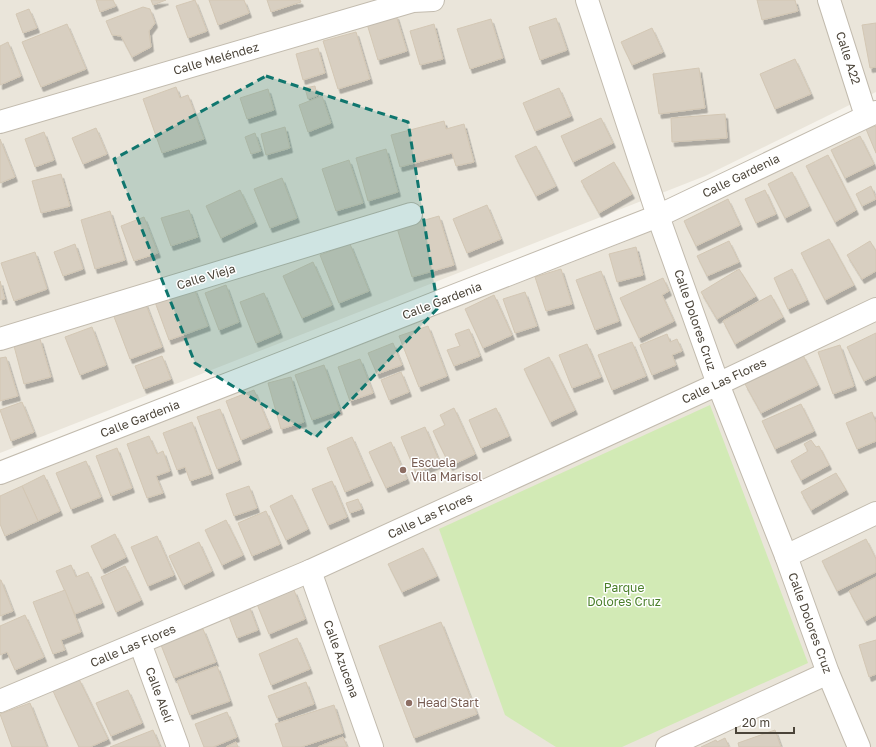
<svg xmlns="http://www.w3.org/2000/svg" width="876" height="747" viewBox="0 0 876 747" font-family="'Golos Text',sans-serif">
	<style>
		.residential { fill: #eae5da }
		.green { fill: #d2eab5 }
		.building { fill: #d8cfc1; stroke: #d3c7b4; filter: url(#shadow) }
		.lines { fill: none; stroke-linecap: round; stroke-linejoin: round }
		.minor-casing { stroke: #c2bbae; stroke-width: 24 }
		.minor { stroke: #fff; stroke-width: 22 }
		.marked { fill: #0f766e; fill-opacity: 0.2; stroke: #0f766e; stroke-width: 3; stroke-dasharray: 8 5; stroke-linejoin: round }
		.education-dot { fill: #8d6e63; stroke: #fff; stroke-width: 1.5 }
		.labels { text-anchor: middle; stroke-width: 3; stroke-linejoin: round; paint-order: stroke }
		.street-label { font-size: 12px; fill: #4b4439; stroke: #fff }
		.education-label { font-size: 12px; fill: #785e54; stroke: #fff; text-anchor: start }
		.park-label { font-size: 12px; fill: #4a7f2a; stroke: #fff }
	</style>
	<defs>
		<filter id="shadow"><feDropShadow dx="2.5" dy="4.5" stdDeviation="0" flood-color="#0004"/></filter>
	</defs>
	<rect width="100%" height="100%" fill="#f6f3ec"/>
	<!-- residential -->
	<g class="residential">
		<path d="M0,0H876V92L705,176L0,453Z"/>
		<path d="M876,111V747H0V485L627,241Z"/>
	</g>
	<!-- green -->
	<path class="green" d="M710,405L808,663L622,747H556L505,715L439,529Z"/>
	<!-- building -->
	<g class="building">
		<path d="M96,0H113L116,6L100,12Z"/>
		<path d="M151,0H166L153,5Z"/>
		<path d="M195,0L207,31L188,38L176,6Z"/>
		<path d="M209,0H244L249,13L218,25Z"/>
		<path d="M267,0H300L301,2L271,12Z"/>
		<path d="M757,0H795L798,11L762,20Z"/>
		<path d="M143,7L150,9L155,23L149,31L151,47L132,57L121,36L112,35L106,21Z"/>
		<path d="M29,9L37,28L23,33L16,14Z"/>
		<path d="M396,15L407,51L378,60L367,24Z"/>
		<path d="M556,18L567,50L540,60L529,27Z"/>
		<path d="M491,19L503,58L470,69L457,29Z"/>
		<path d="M876,23V67L870,68L862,25Z"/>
		<path d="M67,24L86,69L41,87L22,42Z"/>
		<path d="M434,24L443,59L420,65L410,31Z"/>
		<path d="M652,28L663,52L632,65L621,42Z"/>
		<path d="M356,32L370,79L338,89L323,41Z"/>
		<path d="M8,42L21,76L0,85V46Z"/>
		<path d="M318,48L325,73L303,80L296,54Z"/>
		<path d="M795,59L811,94L775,109L760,74Z"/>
		<path d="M699,68L705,108L659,114L653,74Z"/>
		<path d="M315,86L317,96L308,99L305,88Z"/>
		<path d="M176,87L180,98L188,95L204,139L162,153L143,99Z"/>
		<path d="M559,88L571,116L535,131L523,103Z"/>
		<path d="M268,89L274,110L247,119L240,98Z"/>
		<path d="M322,96L331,123L308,132L299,105Z"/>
		<path d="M725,114L727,138L672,142L671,118Z"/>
		<path d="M601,118L613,143L573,162L561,136Z"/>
		<path d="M444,121L446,129L464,124L474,162L456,166L452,153L400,167L391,135Z"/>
		<path d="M876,126V153L866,129Z"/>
		<path d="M285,127L290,148L266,155L261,134Z"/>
		<path d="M96,128L107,154L83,164L72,138Z"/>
		<path d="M44,132L54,160L35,167L25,139Z"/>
		<path d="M255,133L261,151L251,154L245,137Z"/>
		<path d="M860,136L874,164L845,178L831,150Z"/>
		<path d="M0,139L15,177L0,183Z"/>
		<path d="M536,146L556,186L536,196L515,156Z"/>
		<path d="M386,149L398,192L368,201L356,158Z"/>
		<path d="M828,155L856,210L835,222L806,166Z"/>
		<path d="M349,160L363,203L336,211L322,169Z"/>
		<path d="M614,162L632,194L599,213L581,181Z"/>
		<path d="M792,172L809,206L785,218L768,184Z"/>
		<path d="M61,174L70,206L41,213L32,181Z"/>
		<path d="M282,178L297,218L270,228L254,189Z"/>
		<path d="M871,186L876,199L862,206L856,194Z"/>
		<path d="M240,190L255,222L221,238L206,206Z"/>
		<path d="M765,190L776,214L756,223L745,199Z"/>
		<path d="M728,199L740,225L696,246L684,221Z"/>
		<path d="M487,205L501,239L467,253L453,219Z"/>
		<path d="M189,210L198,237L171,246L161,218Z"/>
		<path d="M110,211L125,260L95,269L81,220Z"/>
		<path d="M439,216L454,265L412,277L397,228Z"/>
		<path d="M144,217L158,253L134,261L121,226Z"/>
		<path d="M829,239L854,285L825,300L801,253Z"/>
		<path d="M729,241L739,262L707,276L697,256Z"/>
		<path d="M870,241L876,251V271L862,279L847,255Z"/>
		<path d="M75,244L83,269L63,276L54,252Z"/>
		<path d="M350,244L369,291L339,303L320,255Z"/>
		<path d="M636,247L643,275L617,282L609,254Z"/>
		<path d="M35,252L47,289L14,301L1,263Z"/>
		<path d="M313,262L332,305L302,318L283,276Z"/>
		<path d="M561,269L572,304L546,311L535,277Z"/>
		<path d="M739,269L756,296L717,319L701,292Z"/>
		<path d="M792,269L807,300L788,309L774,278Z"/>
		<path d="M601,271L619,321L595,330L576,280Z"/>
		<path d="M663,278L669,291L662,295L674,321L639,338L620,298Z"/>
		<path d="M0,281L5,299L0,300Z"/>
		<path d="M226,285L239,322L219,330L205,293Z"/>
		<path d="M194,288L208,326L169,340L155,302Z"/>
		<path d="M525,292L537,326L515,333L503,299Z"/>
		<path d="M264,293L280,333L256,343L240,302Z"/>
		<path d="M494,295L512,335L483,348L465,309Z"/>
		<path d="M771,295L783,317L735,344L723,321Z"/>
		<path d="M145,302L162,347L130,359L113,314Z"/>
		<path d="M428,326L447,376L419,387L399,336Z"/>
		<path d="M92,327L106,365L80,375L65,337Z"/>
		<path d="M469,329L480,356L454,366L447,350L460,346L455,334Z"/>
		<path d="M876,333V375L864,381L847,347Z"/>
		<path d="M667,334L670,342L677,339L682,351L672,355L676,365L652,375L640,345Z"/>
		<path d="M40,339L51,377L24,384L14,346Z"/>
		<path d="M632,342L646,376L612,390L598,355Z"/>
		<path d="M393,343L402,365L377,374L368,353Z"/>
		<path d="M587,344L601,377L572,388L559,355Z"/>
		<path d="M840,345L854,386L833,394L818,352Z"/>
		<path d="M803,355L818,385L761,413L745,384Z"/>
		<path d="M162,356L171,379L144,389L135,366Z"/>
		<path d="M6,357L18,396L0,401V358Z"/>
		<path d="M549,357L575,410L550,422L524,369Z"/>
		<path d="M360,359L373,393L350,401L338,367Z"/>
		<path d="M324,365L340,410L312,420L295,375Z"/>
		<path d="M401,372L409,392L389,400L381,380Z"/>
		<path d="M291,377L304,422L281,429L268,383Z"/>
		<path d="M254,390L270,428L241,440L226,401Z"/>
		<path d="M22,402L34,432L11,441L0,410Z"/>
		<path d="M801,404L814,431L775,449L762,421Z"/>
		<path d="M454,408L475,454L450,466L433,431L445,425L440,415Z"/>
		<path d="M496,408L509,436L481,448L469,420Z"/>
		<path d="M220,409L239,460L217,469L197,417Z"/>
		<path d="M872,412L876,423V441L857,449L846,423Z"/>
		<path d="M192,422L211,474L190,481L185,467L177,470L163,433Z"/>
		<path d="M425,427L440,463L416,473L401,437Z"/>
		<path d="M149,436L157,454L163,451L170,471L156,476L163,493L147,498L127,444Z"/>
		<path d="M352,437L371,481L345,492L327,448Z"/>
		<path d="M811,440L816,447L819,446L829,465L801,480L791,461L808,451L804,444Z"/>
		<path d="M391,442L407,479L386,488L369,452Z"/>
		<path d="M117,448L132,488L111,496L96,456Z"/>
		<path d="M86,461L101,497L71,509L56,473Z"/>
		<path d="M836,473L846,490L811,510L801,492Z"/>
		<path d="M44,475L60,511L38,521L22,486Z"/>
		<path d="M332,481L347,517L328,525L312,489Z"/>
		<path d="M22,486L38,521L5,536L0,524V496Z"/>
		<path d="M249,486L257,508L234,516L226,494Z"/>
		<path d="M292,495L308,529L286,540L270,506Z"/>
		<path d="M358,499L362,509L350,513L346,503Z"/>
		<path d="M266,511L280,544L252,556L238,523Z"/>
		<path d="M226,520L243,555L222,565L205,530Z"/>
		<path d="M115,534L126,557L102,569L91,546Z"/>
		<path d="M157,536L174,575L148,586L131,547Z"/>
		<path d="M866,539L876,559V572L837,591L822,561Z"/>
		<path d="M199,542L212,571L183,585L169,556Z"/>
		<path d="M423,548L437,576L402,592L388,564Z"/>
		<path d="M71,565L76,577L88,572L102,603L75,614L56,571Z"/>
		<path d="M125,566L141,600L116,612L101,577Z"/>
		<path d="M876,577V615L865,621L849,591Z"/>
		<path d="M0,580H1L13,611L0,616Z"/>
		<path d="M65,590L81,632L61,640L65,650L53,654L33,602Z"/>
		<path d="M294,590L305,619L269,634L257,604Z"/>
		<path d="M249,606L258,630L237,638L228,614Z"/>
		<path d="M25,615L44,657L15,670L7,652L0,655V626Z"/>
		<path d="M441,622L477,714L414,738L379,646Z"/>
		<path d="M203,629L216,662L174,678L161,645Z"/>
		<path d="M297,638L310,669L271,685L259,654Z"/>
		<path d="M876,640V674L869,677L859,645Z"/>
		<path d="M217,666L230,701L190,715L177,681Z"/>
		<path d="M79,679L108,739L90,747H79L53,691Z"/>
		<path d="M306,682L314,704L277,718L268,696Z"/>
		<path d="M128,690L142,723L111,736L96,703Z"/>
		<path d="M30,703L47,747H12L0,714Z"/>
		<path d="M334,705L343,733L301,747H283L275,724Z"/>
		<path d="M227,712L237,737L213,747H204L195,724Z"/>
		<path d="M153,730L160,747H110Z"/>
		<path d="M775,730L781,747H739L738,743Z"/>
		<path d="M343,737L347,747H318Z"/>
		<path d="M725,738L729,747H701L716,740L717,742Z"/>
		<path d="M236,742L238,747H226Z"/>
	</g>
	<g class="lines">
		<defs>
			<g id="minor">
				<path d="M587,0L658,216L718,384L786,556L828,673L859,747"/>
				<path d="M829,0L866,116"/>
				<path d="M0,122L413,1L433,0"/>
				<path d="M0,339L411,214"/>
				<path d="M0,473L658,216L876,112"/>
				<path d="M786,556L876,513"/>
				<path d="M310,571L372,747"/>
				<path d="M140,643L178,747"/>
				<path d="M0,701L310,571L718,384L876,309"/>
				<path d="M667,747L828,673"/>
			</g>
		</defs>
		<!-- minor casing -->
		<use href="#minor" class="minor-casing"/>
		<!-- minor -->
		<use href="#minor" class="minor"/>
	</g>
	<!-- marked area -->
	<path class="marked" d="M266,76L408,122L438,308L316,437L195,363L114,159Z"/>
	<!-- markers -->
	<g class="education-dot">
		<circle cx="403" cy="470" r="4"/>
		<circle cx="409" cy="703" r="4"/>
	</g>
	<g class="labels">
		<!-- street labels -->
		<g class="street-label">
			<text transform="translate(848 58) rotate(72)" y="4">Calle A22</text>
			<text transform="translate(216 59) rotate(-16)" y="4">Calle Meléndez</text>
			<text transform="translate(741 176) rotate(-26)" y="4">Calle Gardenia</text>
			<text transform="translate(206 277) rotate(-17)" y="4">Calle Vieja</text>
			<text transform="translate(442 301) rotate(-21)" y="4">Calle Gardenia</text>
			<text transform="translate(695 320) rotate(71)" y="4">Calle Dolores Cruz</text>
			<text transform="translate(724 381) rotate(-25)" y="4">Calle Las Flores</text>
			<text transform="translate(140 419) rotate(-21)" y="4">Calle Gardenia</text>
			<text transform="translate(430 516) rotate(-25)" y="4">Calle Las Flores</text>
			<text transform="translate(810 623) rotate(70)" y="4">Calle Dolores Cruz</text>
			<text transform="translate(133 646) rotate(-23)" y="4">Calle Las Flores</text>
			<text transform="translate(341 659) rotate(70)" y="4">Calle Azucena</text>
			<text transform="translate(159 695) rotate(70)" y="4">Calle Alelí</text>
		</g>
		<!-- education labels -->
		<g class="education-label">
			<text x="411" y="467">Escuela<tspan x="411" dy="14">Villa Marisol</tspan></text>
			<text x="417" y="707">Head Start</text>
		</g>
		<!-- park labels -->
		<g class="park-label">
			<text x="624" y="592">Parque<tspan x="624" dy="14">Dolores Cruz</tspan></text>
		</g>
	</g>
	<!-- scale -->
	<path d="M736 727v6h58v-6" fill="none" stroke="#4b4439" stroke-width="2"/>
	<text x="742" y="727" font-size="12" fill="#4b4439" stroke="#ffffff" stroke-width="3" paint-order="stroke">20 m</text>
</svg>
